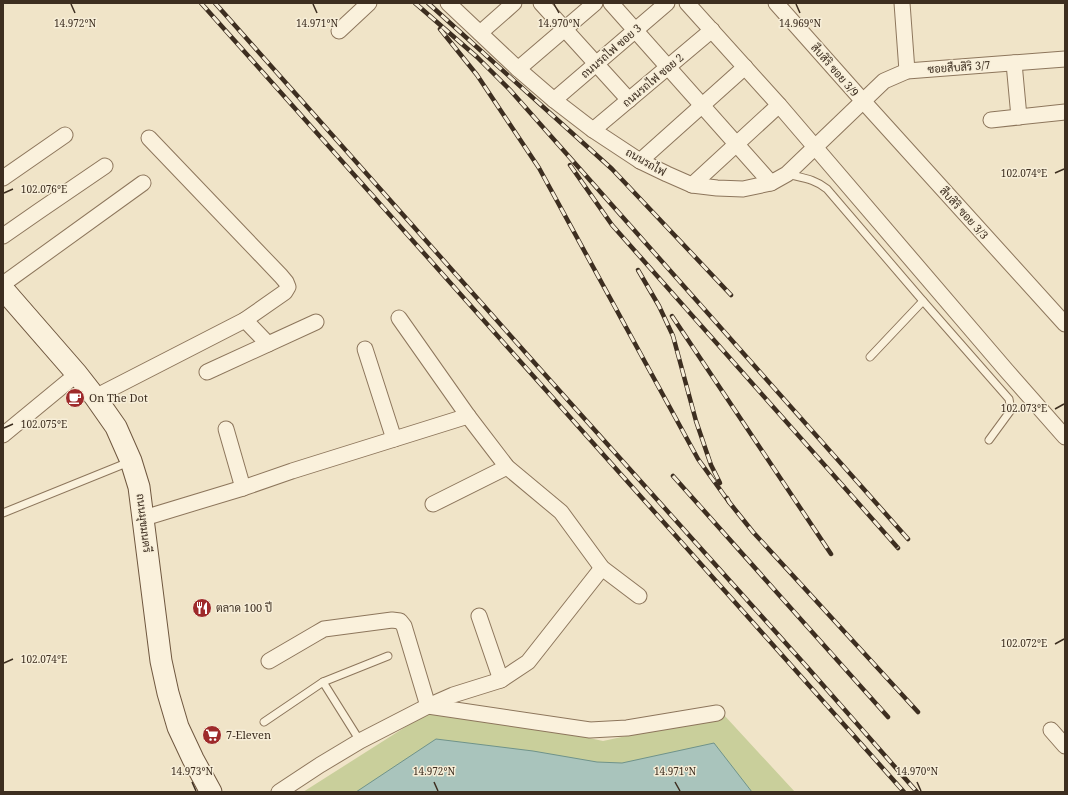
<svg xmlns="http://www.w3.org/2000/svg" width="1068" height="795" viewBox="0 0 1068 795" font-family="'Noto Serif',Sarabun,serif">
	<style>
		.green { fill: #c9cf9b }
		.water { fill: #a9c4bc; stroke: #6f938a }
		.lines { fill: none; stroke-linecap: round; stroke-linejoin: round }
		.lane-casing { stroke: #8d765c; stroke-width: 9 }
		.street-casing { stroke: #8d765c; stroke-width: 17 }
		.secondary-casing { stroke: #6f573f; stroke-width: 23 }
		.lane { stroke: #faf1dc; stroke-width: 7 }
		.street { stroke: #faf1dc; stroke-width: 15 }
		.secondary { stroke: #faf1dc; stroke-width: 21 }
		.rail-casing { stroke: #3d2e20; stroke-width: 4.5 }
		.rail { stroke: #f7eed8; stroke-width: 3; stroke-dasharray: 9; stroke-linecap: butt }
		.ticks { fill: none; stroke: #3d2e20; stroke-width: 1.5 }
		.labels { text-anchor: middle; stroke-width: 3; stroke-linejoin: round; paint-order: stroke }
		.street-label { font-size: 11px; fill: #3d2e20; stroke: #f7eed8 }
		.poi-label { font-size: 11px; fill: #3d2e20; stroke: #f7eed8; text-anchor: start }
		.ticks-label { font-size: 10px; text-anchor: middle; fill: #3d2e20; stroke: #f7eed8; stroke-width: 3; stroke-linejoin: round; paint-order: stroke }
	</style>
	<rect width="100%" height="100%" fill="#f0e4c8"/>
	<!-- green -->
	<path class="green" d="M429,712L520,723L603,741L724,715L795,792H303Z"/>
	<!-- water -->
	<path class="water" d="M436,739L533,751L597,762L622,763L714,743L752,792H356Z"/>
	<g class="lines">
		<defs>
			<g id="lane">
				<path d="M787,174C803,178 815,179 827,189L923,301L1009,399L1011,410L989,440"/>
				<path d="M870,357L923,301"/>
				<path d="M3,513L129,462"/>
				<path d="M323,682L360,741"/>
				<path d="M264,722L323,682L388,656"/>
			</g>
			<g id="street">
				<path d="M448,3L518,69L554,100L593,130L640,161L667,174L692,185L717,188L743,189L771,183L787,174L884,81L907,71L1065,59"/>
				<path d="M541,3L629,100"/>
				<path d="M611,3L771,183"/>
				<path d="M687,3L779,105L1006,370L1065,437"/>
				<path d="M776,3L863,101L1065,324"/>
				<path d="M902,3L907,71"/>
				<path d="M339,31L369,3"/>
				<path d="M480,33L514,3"/>
				<path d="M1014,63L1019,117"/>
				<path d="M518,69L595,3"/>
				<path d="M554,100L667,3"/>
				<path d="M991,120L1065,112"/>
				<path d="M593,130L712,30"/>
				<path d="M640,161L745,67"/>
				<path d="M3,178L65,135"/>
				<path d="M692,185L779,105"/>
				<path d="M3,236L39,211L105,166"/>
				<path d="M3,284L143,183"/>
				<path d="M399,318L468,416L507,467L561,512L602,568L639,596"/>
				<path d="M245,320L268,344"/>
				<path d="M365,349L394,439"/>
				<path d="M207,372L316,322"/>
				<path d="M95,397L245,320L285,292L288,287L286,282L281,276L149,138"/>
				<path d="M226,429L243,488"/>
				<path d="M3,435L77,374"/>
				<path d="M433,504L507,467"/>
				<path d="M144,518L243,488L292,471L468,416"/>
				<path d="M479,616L501,680"/>
				<path d="M269,661L317,633L324,629L392,620L400,621L404,626L428,706L590,730L627,728L717,713"/>
				<path d="M1051,730L1065,746"/>
				<path d="M279,792L320,765L360,741L428,706L453,695L501,680L528,662L602,568"/>
			</g>
			<path id="secondary" d="M3,289L77,374L95,397L116,427L131,461L139,487L161,661L168,693L178,727L193,759L211,792"/>
		</defs>
		<!-- lane casing -->
		<use href="#lane" class="lane-casing"/>
		<!-- street casing -->
		<use href="#street" class="street-casing"/>
		<!-- secondary casing -->
		<use href="#secondary" class="secondary-casing"/>
		<!-- lane -->
		<use href="#lane" class="lane"/>
		<!-- street -->
		<use href="#street" class="street"/>
		<!-- secondary -->
		<use href="#secondary" class="secondary"/>
		<defs>
			<g id="rail">
				<path d="M201,3L904,792"/>
				<path d="M215,3L540,369L808,668L917,792"/>
				<path d="M415,3L477,57L510,90L908,539"/>
				<path d="M428,3L612,169L731,295"/>
				<path d="M440,29L477,75L539,168L698,459L729,502"/>
				<path d="M570,165L612,225L898,548"/>
				<path d="M638,270L659,306L673,336L696,421L711,465L720,483"/>
				<path d="M672,316L831,554"/>
				<path d="M673,476L888,717"/>
				<path d="M727,498L729,502L753,532L918,712"/>
			</g>
		</defs>
		<!-- rail casing -->
		<use href="#rail" class="rail-casing"/>
		<!-- rail -->
		<use href="#rail" class="rail"/>
	</g>
	<!-- ticks -->
	<path class="ticks" d="M71,4L75,13M313,4L317,13M554,4L559,13M796,4L800,13M1055,173L1064,169M4,193L13,189M1055,409L1064,404M4,428L13,424M1055,644L1064,639M4,663L13,659M192,782L196,791M434,782L438,791M675,782L680,791M917,782L921,791"/>
	<!-- icons -->
	<defs>
		<symbol id="cafe-disc" viewBox="-11 -11 22 22"><circle r="9.5" fill="#9e2a2b" stroke="#f7eed8"/><path d="M-5.5-4.5H6V0H3Q3 3.5 0 3.5H-2.5Q-5.5 3.5-5.5 0ZM3-3.2v2h1.7v-2ZM-6 4.5H4V6H-6Z" fill="#fff"/></symbol>
		<symbol id="restaurant-disc" viewBox="-11 -11 22 22"><circle r="9.5" fill="#9e2a2b" stroke="#f7eed8"/><path d="M-5-6h1v4h1v-4h1v4h1v-4h1v5L-1.5 .5V6h-2V.5L-5-1ZM5-6V6H3V1.5H1.5Q1.5-4 5-6Z" fill="#fff"/></symbol>
		<symbol id="supermarket-disc" viewBox="-11 -11 22 22"><circle r="9.5" fill="#9e2a2b" stroke="#f7eed8"/><path d="M-6-5.5h2.5l.6 2H6L4.5 2H-2.5L-4.4-4H-6ZM-1.5 3.2a1.3 1.3 0 1 0 .1 0ZM3 3.2a1.3 1.3 0 1 0 .1 0Z" fill="#fff"/></symbol>
	</defs>
	<g fill-rule="evenodd">
		<use href="#cafe-disc" x="64" y="387" width="22" height="22"/>
		<use href="#restaurant-disc" x="191" y="597" width="22" height="22"/>
		<use href="#supermarket-disc" x="201" y="724" width="22" height="22"/>
	</g>
	<g class="labels">
		<!-- street labels -->
		<g class="street-label">
			<text transform="translate(611 51) rotate(-41)" y="4">ถนนรถไฟ ซอย 3</text>
			<text transform="translate(959 67) rotate(-4)" y="4">ซอยสืบสิริ 3/7</text>
			<text transform="translate(835 70) rotate(49)" y="4">สืบสิริ ซอย 3/9</text>
			<text transform="translate(653 80) rotate(-40)" y="4">ถนนรถไฟ ซอย 2</text>
			<text transform="translate(646 162) rotate(30)" y="4">ถนนรถไฟ</text>
			<text transform="translate(964 213) rotate(48)" y="4">สืบสิริ ซอย 3/3</text>
			<text transform="translate(144 523) rotate(83)" y="4">ถนนมุขมนตรี</text>
		</g>
		<!-- poi labels -->
		<g class="poi-label">
			<text x="89" y="402">On The Dot</text>
			<text x="216" y="612">ตลาด 100 ปี</text>
			<text x="226" y="739">7-Eleven</text>
		</g>
	</g>
	<g class="ticks-label">
		<text x="75" y="27">14.972°N</text>
		<text x="317" y="27">14.971°N</text>
		<text x="559" y="27">14.970°N</text>
		<text x="800" y="27">14.969°N</text>
		<text x="1024" y="177">102.074°E</text>
		<text x="44" y="193">102.076°E</text>
		<text x="1024" y="412">102.073°E</text>
		<text x="44" y="428">102.075°E</text>
		<text x="1024" y="647">102.072°E</text>
		<text x="44" y="663">102.074°E</text>
		<text x="192" y="775">14.973°N</text>
		<text x="434" y="775">14.972°N</text>
		<text x="675" y="775">14.971°N</text>
		<text x="917" y="775">14.970°N</text>
	</g>
	<!-- border -->
	<rect width="1068" height="795" fill="none" stroke="#3d2e20" stroke-width="8"/>
</svg>
